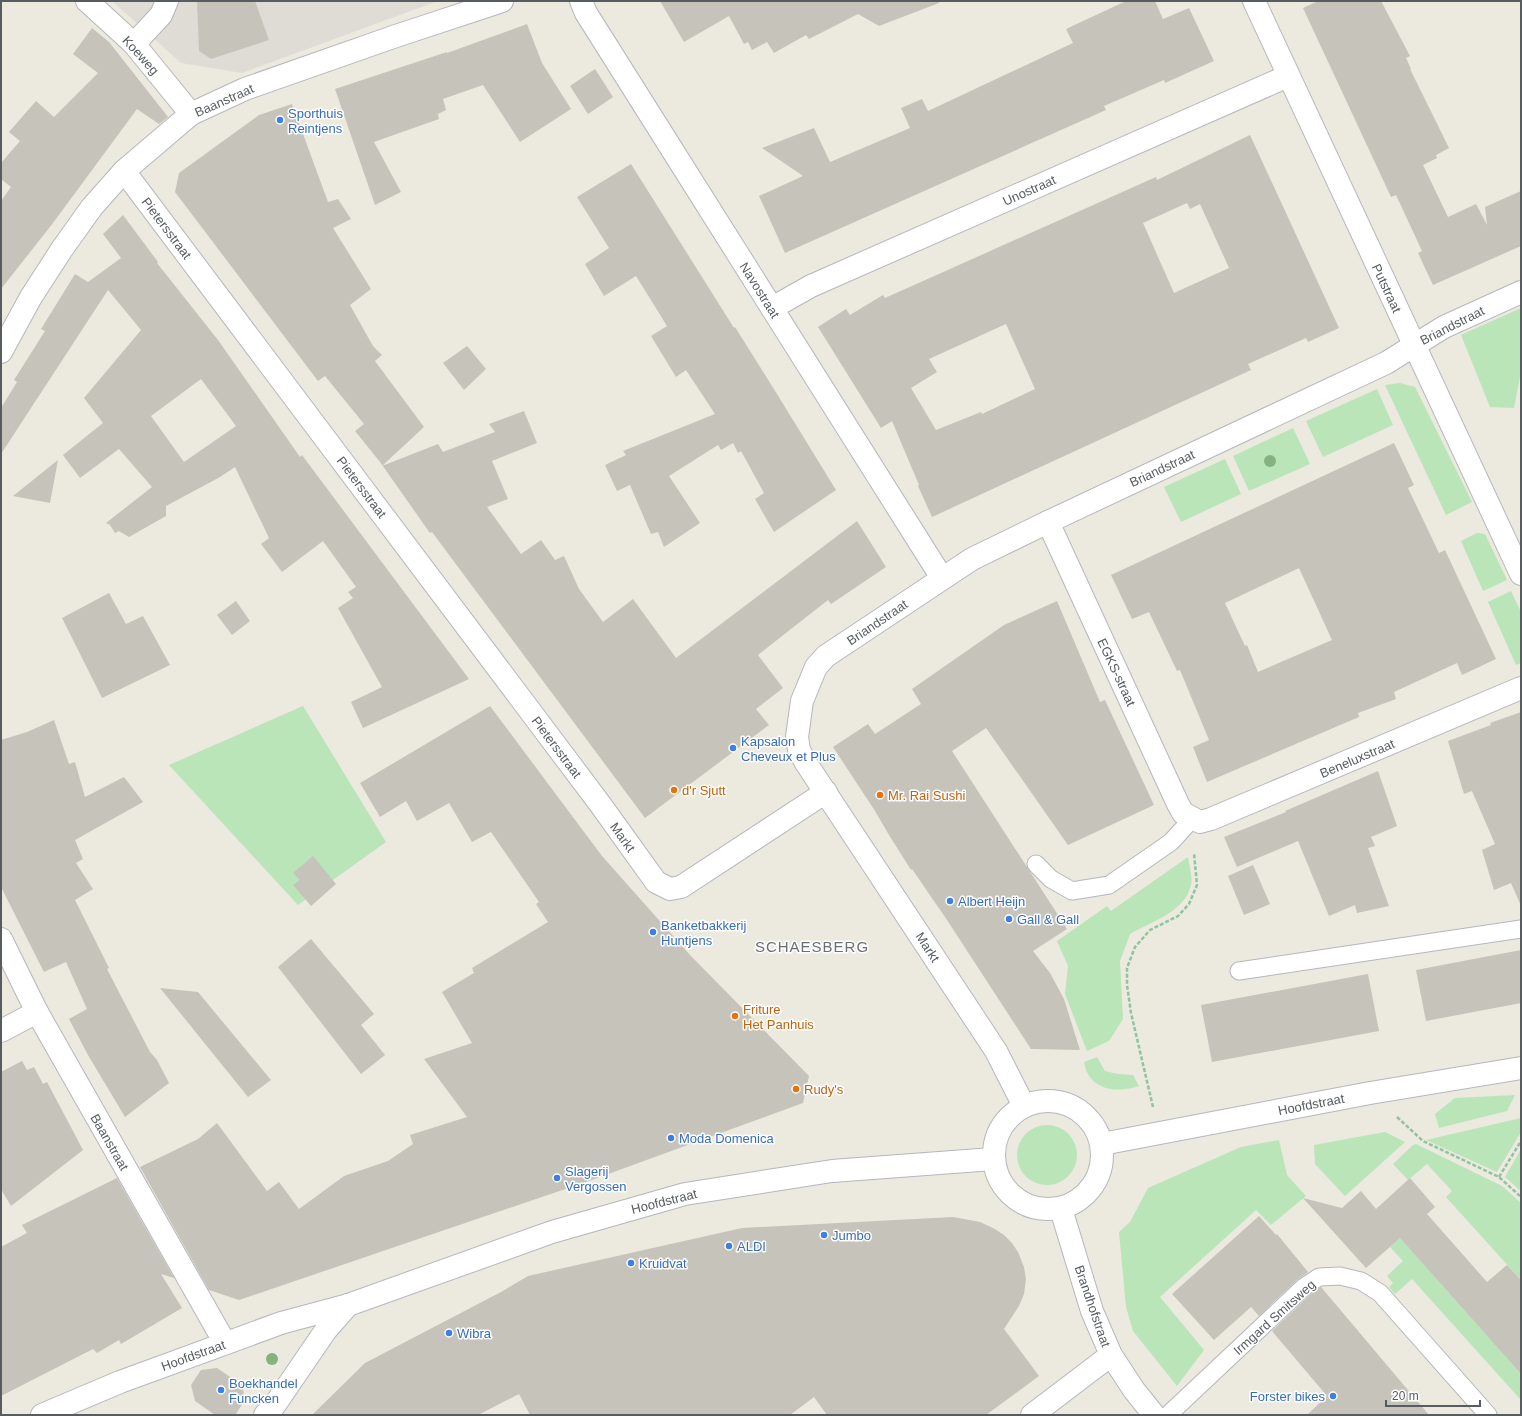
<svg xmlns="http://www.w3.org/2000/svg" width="1522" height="1416" viewBox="0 0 1522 1416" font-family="Helvetica,sans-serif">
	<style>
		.industrial { fill: #dfdcd6 }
		.green { fill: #b9e5b9 }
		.building { fill: #c6c3bb; fill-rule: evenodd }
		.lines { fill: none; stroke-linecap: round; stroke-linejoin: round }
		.service-casing { stroke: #b4b7bc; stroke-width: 19 }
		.minor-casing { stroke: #b4b7bc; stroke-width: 24 }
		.tertiary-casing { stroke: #b4b7bc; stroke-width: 24 }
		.path { stroke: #90c49f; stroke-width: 2.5; stroke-dasharray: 4 2; stroke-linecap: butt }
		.service { stroke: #fff; stroke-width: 17 }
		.minor { stroke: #fff; stroke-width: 22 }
		.tertiary { stroke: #fff; stroke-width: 22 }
		.tree { fill: #85b380 }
		.shop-dot { fill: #3f7fe0; stroke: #fff; stroke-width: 1.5 }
		.food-dot { fill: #e8710a; stroke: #fff; stroke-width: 1.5 }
		.labels { text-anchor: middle; stroke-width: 3; stroke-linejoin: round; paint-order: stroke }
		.street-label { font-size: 13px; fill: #575c60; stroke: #fff }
		.shop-label { font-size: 13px; fill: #366cbe; stroke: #fff; text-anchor: start }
		.food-label { font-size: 13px; fill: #c56008; stroke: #fff; text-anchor: start }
		.quarter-label { font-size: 15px; letter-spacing: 1px; fill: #686e72; stroke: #fff }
	</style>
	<rect width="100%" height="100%" fill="#ece9de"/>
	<!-- industrial -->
	<path class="industrial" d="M112,1H438L242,73L181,63Z"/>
	<!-- green -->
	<g class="green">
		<path d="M1521,308V371L1514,408L1490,407L1461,335Z"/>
		<path d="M1400,383L1415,387L1472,502L1446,515L1385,385Z"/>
		<path d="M1377,389L1393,425L1323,457L1306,421Z"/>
		<path d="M1293,428L1310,464L1249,491L1233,456Z"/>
		<path d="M1225,459L1241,494L1181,522L1164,487Z"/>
		<path d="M1477,533L1485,534L1507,580L1483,591L1461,541Z"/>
		<path d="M1511,591L1521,612V663L1516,665L1488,602Z"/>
		<path d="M303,706L386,842L298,905L169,765Z"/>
		<path d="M1188,857C1189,865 1193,877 1191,885C1185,912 1152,921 1130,934L1120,961L1123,1019L1109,1041L1087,1051L1065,994L1068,966L1057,941L1107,906L1111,911Z"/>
		<path d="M1097,1057L1105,1071L1118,1074L1133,1075L1139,1086C1122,1092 1098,1092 1088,1074C1086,1071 1085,1066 1084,1062Z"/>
		<path d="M1515,1095L1507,1111L1439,1128L1435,1114L1455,1098Z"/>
		<path d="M1521,1118V1132L1497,1172L1426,1140Z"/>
		<circle cx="1047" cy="1155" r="30"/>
		<path d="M1385,1132L1405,1142L1345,1196L1315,1164L1314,1145Z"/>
		<path d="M1279,1140L1287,1175L1306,1196L1271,1225L1256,1210L1160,1297L1204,1350L1177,1386L1133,1331L1126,1307L1119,1232L1130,1222L1148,1188L1241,1147Z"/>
		<path d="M1416,1144L1502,1186L1521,1203V1280L1446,1197L1452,1191L1427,1164L1408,1180L1393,1164L1413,1145Z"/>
		<path d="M1521,1149V1191L1505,1177Z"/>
		<path d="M1400,1238L1521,1374V1400L1412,1279L1395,1294L1389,1287L1393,1283L1387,1276L1403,1261L1390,1247Z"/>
	</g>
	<!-- building -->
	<g class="building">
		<path d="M197,1H255L269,40L211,59L199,51Z"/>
		<path d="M660,1H939V3L879,26L858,14L809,39L806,35L774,53L767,42L752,50L748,42L744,44L729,16L684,42Z"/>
		<path d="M1126,1H1155L1163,19L1189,8L1214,61L1165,83L1164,80L1104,106L1106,110L785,253L759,196L803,176L762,148L814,128L830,162L910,128L901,108L922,99L928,111L1073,43L1066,29Z"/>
		<path d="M1318,1H1381L1410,56L1406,58L1411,69H1410L1449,148L1436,155L1437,158L1423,165L1448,217L1476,204L1487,225L1485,207L1521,191V246L1433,285L1418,253L1422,251L1396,195L1391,197L1303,8Z"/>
		<path d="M527,24L542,63L571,109L520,142L483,85L443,99L446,110L438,114L439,119L374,142L401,192L375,205L335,89L447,52V53Z"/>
		<path d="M92,28L109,42L168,117L159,124L137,109L53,223L1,289V201L11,187L1,179V163L20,141L9,132L36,101L54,117L98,73L73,54Z"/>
		<path d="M595,69L613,97L588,114L570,86Z"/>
		<path d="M292,104L328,202L338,199L351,219L333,228L371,289L350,305L373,346L382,355L375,361L424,427L382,466L438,444L443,452L495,432L489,424L524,411L537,443L492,461L508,499L487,507L521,554L541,540L555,560L564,556L579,589L603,622L633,599L676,658L857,521L886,567L831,604L828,600L758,655L783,688L756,709L769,725L645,818L432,532L430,533L380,462L355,431L364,424L325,376L318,381L175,192L179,173L259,115Z"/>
		<path d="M1250,135L1339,328L1308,342L1306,338L1248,364L1251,370L932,517L918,486L919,485L892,421L881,428L818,327L846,309L850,315L883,295L885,298L1156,177L1157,180ZM1187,203L1190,209L1200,204L1229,268L1174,293L1143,223ZM1006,324L1035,389L982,414L981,412L936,430L911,388L937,372L929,359Z"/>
		<path d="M631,164L734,328L735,327L777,394L836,490L774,532L755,499L764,493L741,451L738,453L733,443L721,450L718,445L669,476L700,523L664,547L658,532L651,534L630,485L617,491L605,465L626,455L623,451L715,414L686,370L676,377L651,336L667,326L636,276L604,296L585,264L609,248L577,197Z"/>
		<path d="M123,215L158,262L157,263L218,340L300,457L302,455L469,679L363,728L351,702L382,687L338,608L353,598L348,592L356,587L323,541L282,572L261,544L269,538L235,467L220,477L166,506V516L129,537L119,531L115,533L110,525L106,523L152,487L119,449L80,478L63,455L103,423L84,398L141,330L108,290L1,454V408L17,382L14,380L45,331L41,329L75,274L88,282L121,258L103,234ZM201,379L236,426L184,462L151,416Z"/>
		<path d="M467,346L486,369L464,390L443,363Z"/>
		<path d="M1394,443L1414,485L1408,488L1439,553L1445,550L1496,659L1462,675L1457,663L1394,692L1396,699L1358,713L1359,717L1207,782L1193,747L1209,740L1180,670L1177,671L1149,612L1132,619L1111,575ZM1299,568L1332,640L1258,672L1247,645L1245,646L1225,603Z"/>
		<path d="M58,460L50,503L13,496Z"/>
		<path d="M109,593L126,624L143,616L170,665L102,698L62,618Z"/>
		<path d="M236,601L250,621L232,635L217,615Z"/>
		<path d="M1057,601L1100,702L1105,700L1154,805L1068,845L986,728L952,751L1067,929L1033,951L1050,973L1064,999L1080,1050L1031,1049L947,920L912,869L911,870L889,835L875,811L833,747L868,724L875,734L921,704L912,689L1004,625Z"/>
		<path d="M490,706L602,856L690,955L809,1076L803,1103L589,1181L239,1300L209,1290L140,1167L198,1139L217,1123L267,1191L279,1182L299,1209L344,1176L388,1161L413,1144L410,1135L467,1117L424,1059L472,1043L442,992L474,973L472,968L548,922L536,904L539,902L491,832L472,842L449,803L417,821L406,801L380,817L360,783Z"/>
		<path d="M1521,712V906L1511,883L1494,890L1482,850L1495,844L1472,791L1464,794L1448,741L1491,725L1490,723Z"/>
		<path d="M54,720L69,764L75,762L85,797L124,777L143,802L75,840L83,859L76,863L93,889L75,900L109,968L107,969L150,1052L157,1060L169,1083L125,1117L88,1055L69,1019L87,1009L66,962L44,972L1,887V740L27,732Z"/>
		<path d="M1378,771L1397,826L1371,837L1375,846L1368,848L1389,906L1357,913L1355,905L1329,916L1298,841L1237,867L1224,837L1286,812L1285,811Z"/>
		<path d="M313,856L336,884L311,906L293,885L300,880L293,873Z"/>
		<path d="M1253,865L1270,904L1244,915L1228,876Z"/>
		<path d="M311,939L374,1014L361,1025L385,1055L361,1074L278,967Z"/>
		<path d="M1521,950V1003L1426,1021L1416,970Z"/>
		<path d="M1368,974L1379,1031L1212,1062L1201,1005Z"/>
		<path d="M160,988L198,992L271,1080L248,1097Z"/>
		<path d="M22,1061L27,1070L34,1067L43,1084L47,1082L83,1150L11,1206L1,1189V1072Z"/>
		<path d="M117,1178L174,1278L161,1274L182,1308L121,1344L119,1340L97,1353L93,1349L1,1396V1247L27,1233L22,1225Z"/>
		<path d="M1410,1178L1435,1207L1427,1214L1487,1282L1507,1265L1521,1280V1374L1400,1238L1366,1268L1303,1198L1342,1208L1361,1191L1376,1209Z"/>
		<path d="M1259,1216L1276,1235L1277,1234L1308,1272L1297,1280L1259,1316L1251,1307L1214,1340L1172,1294Z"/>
		<path d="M953,1217L980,1222L995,1229L1004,1235L1012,1243L1018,1252L1024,1267L1026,1279L1024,1294L1019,1306L1004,1329L1039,1376L986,1415H827L814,1397L790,1415H530L519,1394L478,1415H312L365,1363L501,1292L528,1276L742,1228Z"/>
		<path d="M1321,1287L1429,1415H1307L1327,1396L1272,1331L1310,1295Z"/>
		<path d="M217,1368L242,1385L245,1400L235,1415H215L195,1401L191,1385L201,1370Z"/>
	</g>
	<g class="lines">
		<defs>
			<g id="service">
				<path d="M1036,864L1051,879L1072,891L1109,885L1171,842L1192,819"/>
				<path d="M1239,971L1521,929"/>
				<path d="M1168,1415L1304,1287L1319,1277L1340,1276L1361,1281L1380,1293L1488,1415"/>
			</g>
			<g id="minor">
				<path d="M87,1L134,44L191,114"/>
				<path d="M581,1L586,13L942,578"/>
				<path d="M1254,1L1521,574"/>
				<path d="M134,44L161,15L167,1"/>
				<path d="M124,171L600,804L656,882L670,889L681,887L826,792"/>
				<path d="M772,308L811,286L1288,76"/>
				<path d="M1,352L31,297L62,249L92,207L124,171L191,114L245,89L396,36L502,1"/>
				<path d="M1048,522L1178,804L1183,813L1200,822L1211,819L1521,688"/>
				<path d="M1,939L37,1012L225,1343"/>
				<path d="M1,1031L37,1012"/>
				<path d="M1024,1106L996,1051L806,763L799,750L797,737L802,701L816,667L826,656L972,559L1048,522L1386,363L1444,327L1521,292"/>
				<path d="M1061,1209L1092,1311L1111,1355L1134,1390L1154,1415"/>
				<path d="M1032,1415L1111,1355"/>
			</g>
			<g id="tertiary">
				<circle cx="1048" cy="1155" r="54"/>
				<path d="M1102,1144L1370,1093L1521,1068"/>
				<path d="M42,1415L120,1382L281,1323L348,1305L552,1232L685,1194L832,1171L993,1159"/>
				<path d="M265,1415L274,1406L326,1330L348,1305"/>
			</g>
		</defs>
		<!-- service casing -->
		<use href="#service" class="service-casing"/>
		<!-- minor casing -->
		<use href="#minor" class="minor-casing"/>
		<!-- tertiary casing -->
		<use href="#tertiary" class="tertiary-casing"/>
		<!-- path -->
		<g class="path">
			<path d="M1153,1107L1131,1013L1127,985V968L1135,947L1150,930L1178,916L1189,904L1197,885L1194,853"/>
			<path d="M1397,1117L1423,1141L1499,1177L1521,1197"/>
			<path d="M1499,1177L1521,1141"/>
		</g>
		<!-- service -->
		<use href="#service" class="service"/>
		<!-- minor -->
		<use href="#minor" class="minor"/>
		<!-- tertiary -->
		<use href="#tertiary" class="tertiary"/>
	</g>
	<!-- trees -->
	<g class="tree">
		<circle cx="1270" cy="461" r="6"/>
		<circle cx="272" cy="1359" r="6"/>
	</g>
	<!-- markers -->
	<g class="shop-dot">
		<circle cx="280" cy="120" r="4"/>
		<circle cx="733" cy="748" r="4"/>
		<circle cx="950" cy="901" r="4"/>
		<circle cx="1009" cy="919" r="4"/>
		<circle cx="653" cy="932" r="4"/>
		<circle cx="671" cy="1138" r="4"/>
		<circle cx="557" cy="1178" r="4"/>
		<circle cx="824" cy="1235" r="4"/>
		<circle cx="729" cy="1246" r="4"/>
		<circle cx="631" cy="1263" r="4"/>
		<circle cx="449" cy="1333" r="4"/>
		<circle cx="221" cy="1390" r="4"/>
		<circle cx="1333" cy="1396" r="4"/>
	</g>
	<g class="food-dot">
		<circle cx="674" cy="790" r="4"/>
		<circle cx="880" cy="795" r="4"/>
		<circle cx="735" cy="1016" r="4"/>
		<circle cx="796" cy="1089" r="4"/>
	</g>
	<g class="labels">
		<!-- street labels -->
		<g class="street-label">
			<text transform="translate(141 55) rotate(48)" y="5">Koeweg</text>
			<text transform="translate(224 100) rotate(-24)" y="5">Baanstraat</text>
			<text transform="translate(1029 190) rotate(-24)" y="5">Unostraat</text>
			<text transform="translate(167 228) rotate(53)" y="5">Pietersstraat</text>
			<text transform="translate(1387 288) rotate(65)" y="5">Putstraat</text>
			<text transform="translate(760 290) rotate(58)" y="5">Navostraat</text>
			<text transform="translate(1452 325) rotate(-27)" y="5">Briandstraat</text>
			<text transform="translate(1162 468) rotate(-25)" y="5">Briandstraat</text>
			<text transform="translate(362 487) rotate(53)" y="5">Pietersstraat</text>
			<text transform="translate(877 622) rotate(-34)" y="5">Briandstraat</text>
			<text transform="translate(1117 672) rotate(65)" y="5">EGKS-straat</text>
			<text transform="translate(557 747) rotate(53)" y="5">Pietersstraat</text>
			<text transform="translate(1357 758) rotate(-23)" y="5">Beneluxstraat</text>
			<text transform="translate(623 837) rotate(54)" y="5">Markt</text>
			<text transform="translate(928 947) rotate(57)" y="5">Markt</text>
			<text transform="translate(1311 1104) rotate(-11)" y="5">Hoofdstraat</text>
			<text transform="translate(110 1142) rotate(60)" y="5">Baanstraat</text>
			<text transform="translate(664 1201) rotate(-14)" y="5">Hoofdstraat</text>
			<text transform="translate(1093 1306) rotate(71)" y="5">Brandhofstraat</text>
			<text transform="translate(1274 1317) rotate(-42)" y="5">Irmgard Smitsweg</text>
			<text transform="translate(193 1355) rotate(-20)" y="5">Hoofdstraat</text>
		</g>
		<!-- shop labels -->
		<g class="shop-label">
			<text x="288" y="118">Sporthuis<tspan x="288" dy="15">Reintjens</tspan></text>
			<text x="741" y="746">Kapsalon<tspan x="741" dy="15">Cheveux et Plus</tspan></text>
			<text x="958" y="906">Albert Heijn</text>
			<text x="1017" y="924">Gall &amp; Gall</text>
			<text x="661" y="930">Banketbakkerij<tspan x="661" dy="15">Huntjens</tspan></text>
			<text x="679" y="1143">Moda Domenica</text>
			<text x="565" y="1176">Slagerij<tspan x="565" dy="15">Vergossen</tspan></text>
			<text x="832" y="1240">Jumbo</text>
			<text x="737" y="1251">ALDI</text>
			<text x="639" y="1268">Kruidvat</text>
			<text x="457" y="1338">Wibra</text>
			<text x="229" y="1388">Boekhandel<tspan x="229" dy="15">Funcken</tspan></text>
			<text x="1325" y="1401" text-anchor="end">Forster bikes</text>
		</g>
		<!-- food labels -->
		<g class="food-label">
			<text x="682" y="795">d'r Sjutt</text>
			<text x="888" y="800">Mr. Rai Sushi</text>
			<text x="743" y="1014">Friture<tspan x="743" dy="15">Het Panhuis</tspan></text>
			<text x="804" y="1094">Rudy's</text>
		</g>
		<!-- quarter labels -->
		<g class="quarter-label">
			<text x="812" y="952">SCHAESBERG</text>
		</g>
	</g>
	<!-- border -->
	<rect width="1522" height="1416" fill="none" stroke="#575c60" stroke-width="4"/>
	<!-- scale -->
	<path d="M1386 1400v6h94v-6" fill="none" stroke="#575c60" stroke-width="2"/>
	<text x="1392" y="1400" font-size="12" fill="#575c60" stroke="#ffffff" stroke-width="3" paint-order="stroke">20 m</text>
</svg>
